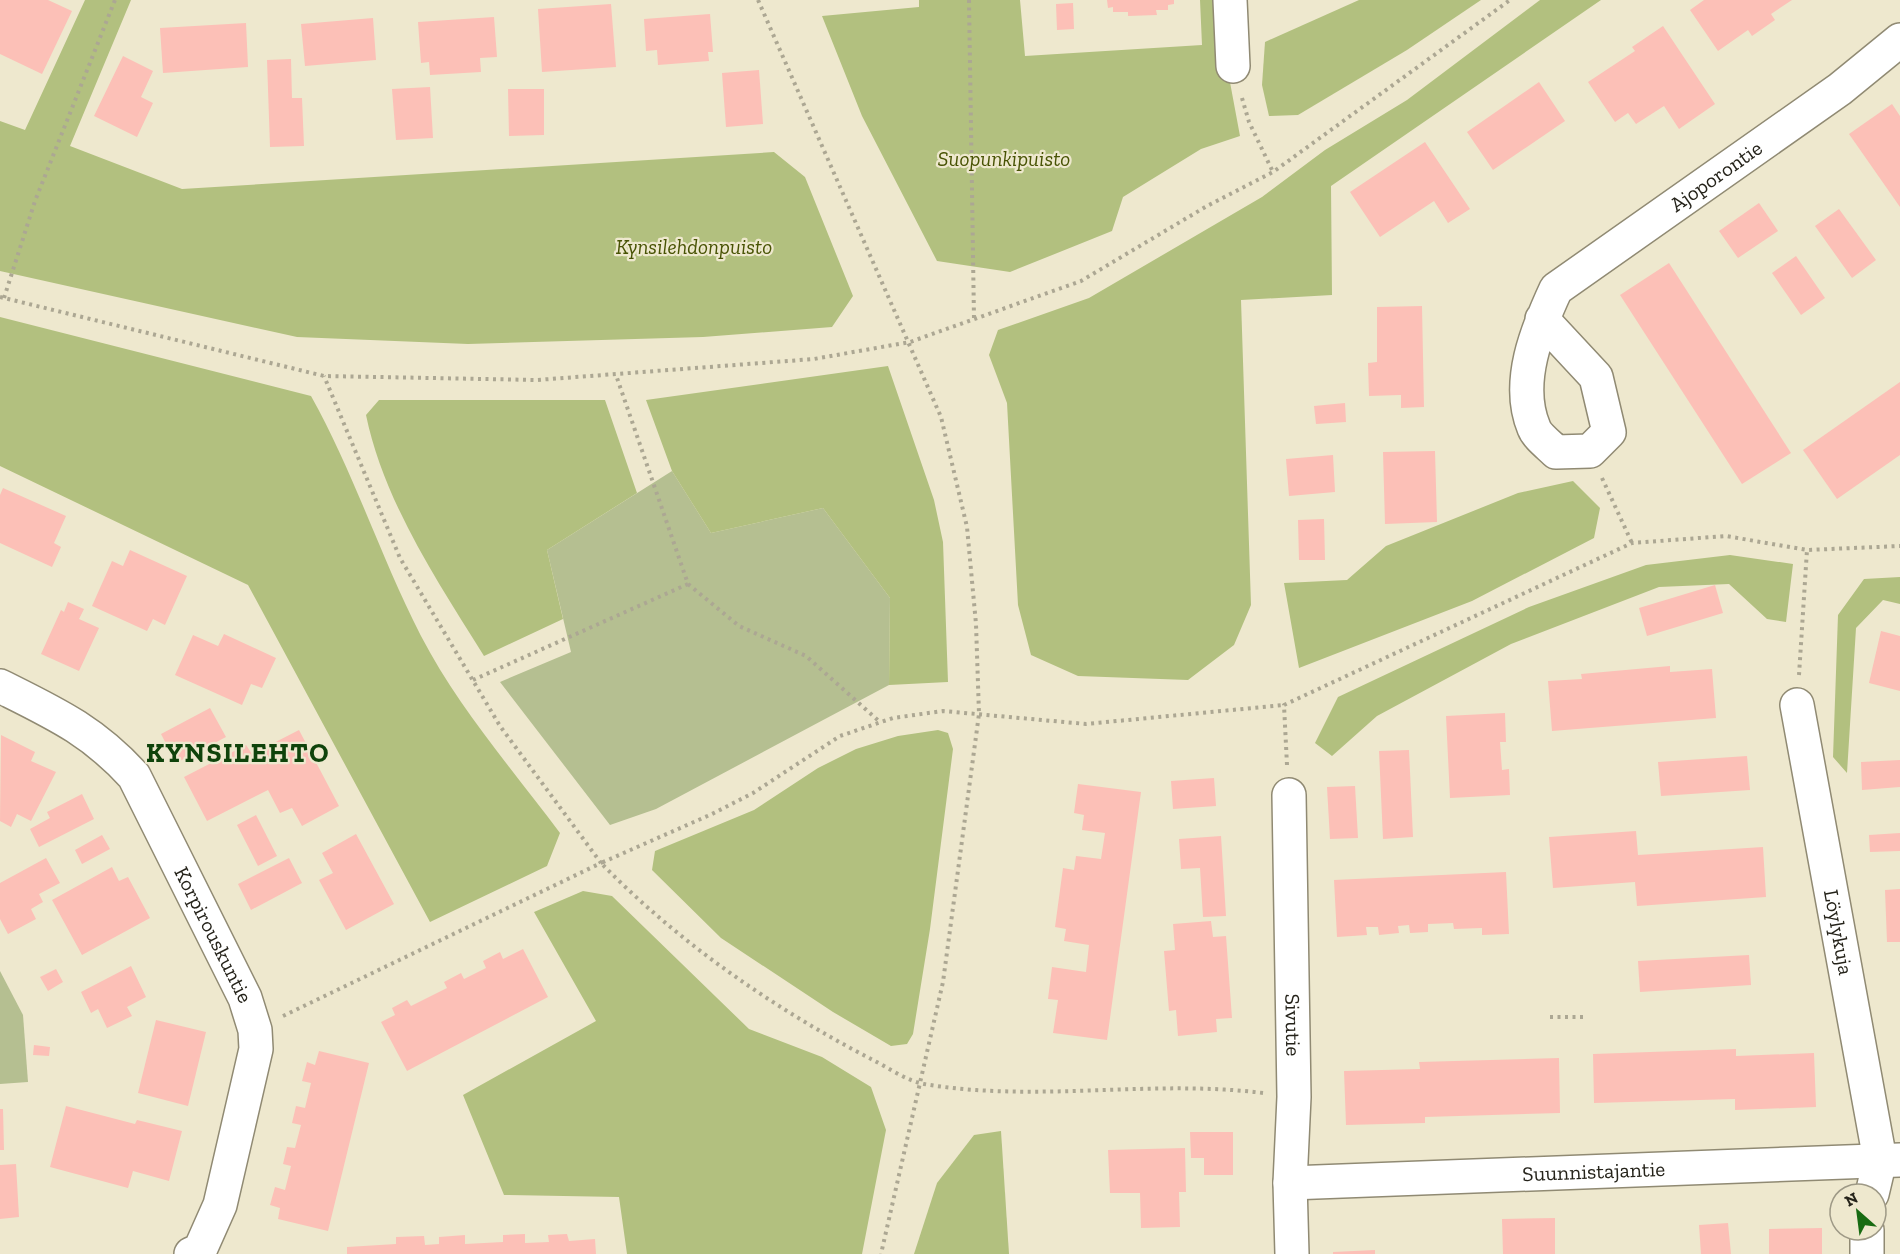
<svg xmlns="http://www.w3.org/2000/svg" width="1900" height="1254" viewBox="0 0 1900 1254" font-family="'Zilla Slab',serif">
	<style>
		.green { fill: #b5bf91 }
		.forest { fill: #b2c07f }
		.building { fill: #fcc0b7 }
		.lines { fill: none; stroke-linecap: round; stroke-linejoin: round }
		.street-casing { stroke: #908a73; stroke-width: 36 }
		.path { stroke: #aca793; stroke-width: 4; stroke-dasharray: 3 4.5; stroke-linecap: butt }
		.street { stroke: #fff; stroke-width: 33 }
		.labels { text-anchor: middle; stroke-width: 4.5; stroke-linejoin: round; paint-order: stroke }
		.park-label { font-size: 21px; font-style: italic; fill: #485304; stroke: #eee8ce }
		.street-label { font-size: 21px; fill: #25231a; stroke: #eee8ce }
		.district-label { font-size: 27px; font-weight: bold; letter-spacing: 1.5px; fill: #0f430b; stroke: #eee8ce }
	</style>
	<rect width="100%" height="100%" fill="#eee8ce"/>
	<!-- green -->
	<g class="green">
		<path d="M672,471L711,533L823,508L890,598L889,685L656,809L610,825L500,682L571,652L547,550Z"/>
		<path d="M0,971L23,1015L28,1082L0,1084Z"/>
	</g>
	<!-- forest -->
	<g class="forest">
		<path d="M85,0H131L70,146L182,189L774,152L805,177L853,296L832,327L703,337L468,344L297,337L0,271V121L25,130Z"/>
		<path d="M919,0H1020L1025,56L1202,45L1200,0H1221L1224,50L1240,136L1201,149L1123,197L1112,231L1010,272L937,261L862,116L822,16L919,7Z"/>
		<path d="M1359,0H1481L1407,50L1298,115L1269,116L1262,85L1265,42Z"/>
		<path d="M1540,0H1601L1331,186L1332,295L1241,300L1251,605L1234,645L1188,680L1078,676L1031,655L1018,605L1007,403L989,355L998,330L1089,298L1262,197L1325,150L1407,100Z"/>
		<path d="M0,317L311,396C354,473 381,558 421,636C458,707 512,769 560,833L547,866L430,922L248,585L0,466Z"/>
		<path d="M888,366L934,500L943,542L948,682L889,685L890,598L823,508L711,533L672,471L646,400Z"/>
		<path d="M379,400H605L637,493L547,550L563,619L484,656C438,582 384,502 366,415Z"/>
		<path d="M1573,481L1600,508L1594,538L1472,601L1299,668L1284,583L1347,580L1386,546L1518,493Z"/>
		<path d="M1730,555L1793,564L1786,622L1767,619L1729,584L1659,587L1511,644L1377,716L1332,756L1315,743L1338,697L1529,607L1646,565Z"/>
		<path d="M1900,577V604L1883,600L1856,628L1847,773L1833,757L1838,615L1864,579Z"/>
		<path d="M938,730L948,733L953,749L930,929L913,1034L907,1044L891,1046L833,1012L721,938L652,870L655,851L754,810L818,768L856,749L898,736Z"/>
		<path d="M583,891L612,896L749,1029L822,1057L871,1087L886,1130L862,1254H627L619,1197L504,1195L463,1095L596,1021L534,912Z"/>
		<path d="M1001,1131L1009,1254H914L937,1183L974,1135Z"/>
	</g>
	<!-- building -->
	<g class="building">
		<path d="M0,0H48L72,11L42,74L0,54Z"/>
		<path d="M1107,0H1174V4L1168,5V10H1156L1157,15L1128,16V12H1113V7L1108,8Z"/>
		<path d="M1704,0H1792L1771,14L1775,20L1752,36L1748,30L1718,51L1690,10Z"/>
		<path d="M1073,3L1074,29L1057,30L1056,4Z"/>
		<path d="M611,4L616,67L542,72L538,9Z"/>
		<path d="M710,14L713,52H708L709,61L658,65L657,50L646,51L644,19Z"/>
		<path d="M494,17L497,57L480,58L481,72L430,75L429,62L421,63L418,22Z"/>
		<path d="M373,18L376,60L305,66L301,24Z"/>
		<path d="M246,23L248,67L163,73L160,28Z"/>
		<path d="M1663,26L1715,104L1679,129L1664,106L1636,124L1628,113L1615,122L1588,82L1635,51L1632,47Z"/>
		<path d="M123,56L153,71L141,97L153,103L137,137L94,116Z"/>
		<path d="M291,59L292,98H302L304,146L270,147L267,60Z"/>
		<path d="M759,70L763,124L726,127L722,73Z"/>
		<path d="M1539,82L1565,121L1493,170L1467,132Z"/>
		<path d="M430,87L433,138L396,140L392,89Z"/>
		<path d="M508,89H544V135L509,136Z"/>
		<path d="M1892,104L1900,116V207L1849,134Z"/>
		<path d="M1425,142L1470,209L1448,223L1434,201L1380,237L1350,192Z"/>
		<path d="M1759,203L1778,231L1738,258L1719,231Z"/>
		<path d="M1839,209L1876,260L1852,278L1815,226Z"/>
		<path d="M1796,256L1825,298L1801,315L1772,273Z"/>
		<path d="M1669,263L1791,453L1742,484L1620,295Z"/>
		<path d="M1422,306L1424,407L1401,408V395L1369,396L1368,363L1377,362V307Z"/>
		<path d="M1900,382V455L1837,499L1803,450Z"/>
		<path d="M1345,403L1346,422L1316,424L1314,406Z"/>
		<path d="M1435,451L1437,522L1385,524L1383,452Z"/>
		<path d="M1333,455L1335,492L1289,496L1286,459Z"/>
		<path d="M3,488L66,516L54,543L61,547L52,567L0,543V495Z"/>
		<path d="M1324,519L1325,560H1299L1298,520Z"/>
		<path d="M130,550L187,576L165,625L153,619L147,631L92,606L112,561L123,566Z"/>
		<path d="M1715,585L1723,613L1647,636L1639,608Z"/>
		<path d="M68,602L84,609L79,619L99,628L79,671L41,654L61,610L64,612Z"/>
		<path d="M1881,631L1900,636V691L1869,683Z"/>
		<path d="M224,634L276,658L262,688L251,684L242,705L175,675L193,635L218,646Z"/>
		<path d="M1670,666V672L1712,669L1716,718L1552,731L1548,681L1582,679L1581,674Z"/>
		<path d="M210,708L226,737L176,763L161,734Z"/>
		<path d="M1505,713L1506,742H1500L1502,770L1509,769L1510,795L1450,798L1446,716Z"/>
		<path d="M299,730L339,806L302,826L292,808L280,813L268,790L207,821L184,777L246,745L252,754Z"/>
		<path d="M1,735L35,752L31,761L56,772L31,821L17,814L11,827L0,821Z"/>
		<path d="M1409,750L1413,837L1383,839L1379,751Z"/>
		<path d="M1747,756L1750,790L1661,796L1658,762Z"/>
		<path d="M1900,760V787L1862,790L1861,762Z"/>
		<path d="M1214,778L1216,806L1173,809L1171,781Z"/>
		<path d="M1078,784L1141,792L1107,1040L1053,1033L1058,1000L1048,999L1052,967L1086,972L1089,945L1064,941L1066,929L1055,927L1063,868L1074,870L1076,856L1101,859L1105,833L1082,830L1084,815L1074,813Z"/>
		<path d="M1355,786L1358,838L1330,839L1327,787Z"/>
		<path d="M82,794L94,819L39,847L30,829L50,818L47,812Z"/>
		<path d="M256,815L277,856L258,866L237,825Z"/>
		<path d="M1636,831L1638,855L1763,847L1766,897L1637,906L1635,882L1553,888L1549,837Z"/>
		<path d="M1900,833V851L1870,852L1869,835Z"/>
		<path d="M356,834L394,904L346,930L319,880L333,873L322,853Z"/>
		<path d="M102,835L110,849L82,864L75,850Z"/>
		<path d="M1221,836L1226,916L1203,917L1200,868L1181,869L1179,839Z"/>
		<path d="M46,858L60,883L39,894L43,902L31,909L36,919L8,934L0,919V883Z"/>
		<path d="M289,858L302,883L251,910L238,884Z"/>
		<path d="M112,867L119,881L128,877L150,918L82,955L52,900Z"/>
		<path d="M1506,872L1509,934L1482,935V928L1454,929L1453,923L1428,924V932L1410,933L1409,925L1398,926L1399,933L1379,935L1378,927H1366L1367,935L1337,937L1334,880Z"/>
		<path d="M1900,889V942H1887L1885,890Z"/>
		<path d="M1211,921L1213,937L1226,936L1232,1018L1216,1019L1217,1032L1178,1036L1176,1010L1169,1011L1164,951L1175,950L1173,924Z"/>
		<path d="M523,949L548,997L407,1071L381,1022L395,1015L392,1008L407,1000L411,1006L447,988L444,982L461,973L464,979L486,968L483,961L500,952L503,959Z"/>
		<path d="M1749,955L1751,985L1640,992L1638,961Z"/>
		<path d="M131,966L146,997L127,1007L132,1016L107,1028L98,1009L91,1013L81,992Z"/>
		<path d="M56,969L63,982L48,991L40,977Z"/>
		<path d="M156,1020L206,1032L188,1106L138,1093Z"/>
		<path d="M34,1045L50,1047L49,1056L33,1055Z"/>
		<path d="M1736,1049V1056L1814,1053L1816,1107L1735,1110V1099L1594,1103L1593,1054Z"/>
		<path d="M319,1051L369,1063L328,1231L278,1219L280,1208L270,1205L275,1187L285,1190L291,1166L283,1164L287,1147L295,1148L301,1125L292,1123L296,1106L305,1108L311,1083L302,1081L307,1062L315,1065Z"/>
		<path d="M1559,1058L1560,1113L1425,1117V1123L1346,1125L1344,1071L1420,1069L1419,1062Z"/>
		<path d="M66,1106L135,1124L137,1120L182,1131L169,1181L133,1171L128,1188L50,1167Z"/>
		<path d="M0,1109H3L4,1150H0Z"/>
		<path d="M1190,1132H1233V1175H1204V1158H1191Z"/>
		<path d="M1185,1148L1186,1192H1179L1180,1227L1141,1228L1140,1193H1110L1108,1150Z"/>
		<path d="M16,1164L19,1217L0,1219V1165Z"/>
		<path d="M1555,1218V1254H1503L1502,1219Z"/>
		<path d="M1728,1223L1731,1254H1701L1699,1225Z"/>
		<path d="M1822,1228V1254H1769V1229Z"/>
		<path d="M525,1234V1243L549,1242L548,1235L567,1234L569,1241L595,1239L596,1254H347V1247L396,1244V1237L424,1236L425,1245L439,1244V1237L465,1235V1244L503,1242V1235Z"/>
		<path d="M1375,1250V1254H1333V1252Z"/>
	</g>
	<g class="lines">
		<defs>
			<g id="street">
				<path d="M1230,0L1233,66"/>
				<path id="s1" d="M1542,319L1596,377L1609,432L1590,451L1556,452C1549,445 1537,436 1534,428C1515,383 1537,330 1556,289L1840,89L1900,40"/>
				<path id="s2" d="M0,686C54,713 92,730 134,776L245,998L255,1030L256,1049L220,1205L200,1250L191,1254"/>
				<path id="s3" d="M1797,705L1880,1160L1872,1194"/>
				<path id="s4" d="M1289,795L1294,1097L1290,1183L1292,1254"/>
				<path id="s5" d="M1290,1183L1900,1160"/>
				<path d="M1867,1230V1254"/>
			</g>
		</defs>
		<!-- street casing -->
		<use href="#street" class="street-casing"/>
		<!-- path -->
		<g class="path">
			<path d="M758,0L941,417L967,527L976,624L979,714L943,982L881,1254"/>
			<path d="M969,0L974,319"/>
			<path d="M1242,98L1249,122L1273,172"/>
			<path d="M0,297L324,376L537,380L814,359L910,342L1081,281L1207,206L1273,172L1510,0"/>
			<path d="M4,298L35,201L115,0"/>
			<path d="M1602,478L1632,543"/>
			<path d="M688,584L739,626L806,656L880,722"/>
			<path d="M1799,675L1807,550"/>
			<path d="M473,680L688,584L616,375"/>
			<path d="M1287,765L1284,705L1632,543L1726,536L1807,550L1900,546"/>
			<path d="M283,1016L601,863L500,726L400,558L324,376"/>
			<path d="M1550,1017H1584"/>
			<path d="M1263,1093C1151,1079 1036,1103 924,1084C907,1081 887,1067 871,1059C773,1008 678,942 601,863L712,814L753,793L840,736L893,718L943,711L1086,724L1284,705"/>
		</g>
		<!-- street -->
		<use href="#street" class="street"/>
	</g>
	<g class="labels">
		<!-- park labels -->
		<g class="park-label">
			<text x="1004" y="166">Suopunkipuisto</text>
			<text x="694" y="254">Kynsilehdonpuisto</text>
		</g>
		<!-- street labels -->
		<g class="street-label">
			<text dy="7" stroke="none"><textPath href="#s1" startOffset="570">Ajoporontie</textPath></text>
			<text dy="7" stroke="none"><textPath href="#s3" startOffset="231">Löylykuja</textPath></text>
			<text dy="7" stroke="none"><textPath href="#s2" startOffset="340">Korpirouskuntie</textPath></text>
			<text dy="7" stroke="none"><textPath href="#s4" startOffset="230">Sivutie</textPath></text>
			<text dy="7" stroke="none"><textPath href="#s5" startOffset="304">Suunnistajantie</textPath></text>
		</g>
		<!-- district labels -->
		<g class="district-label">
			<text x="238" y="762">KYNSILEHTO</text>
		</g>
	</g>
	<!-- north arrow -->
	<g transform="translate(1858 1212) rotate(332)"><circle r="28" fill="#eee8ce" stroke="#9e9986" stroke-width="1.5"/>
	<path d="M0-4.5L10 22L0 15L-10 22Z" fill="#186b12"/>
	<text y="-9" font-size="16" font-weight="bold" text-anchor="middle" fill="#25231a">N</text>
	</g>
</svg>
